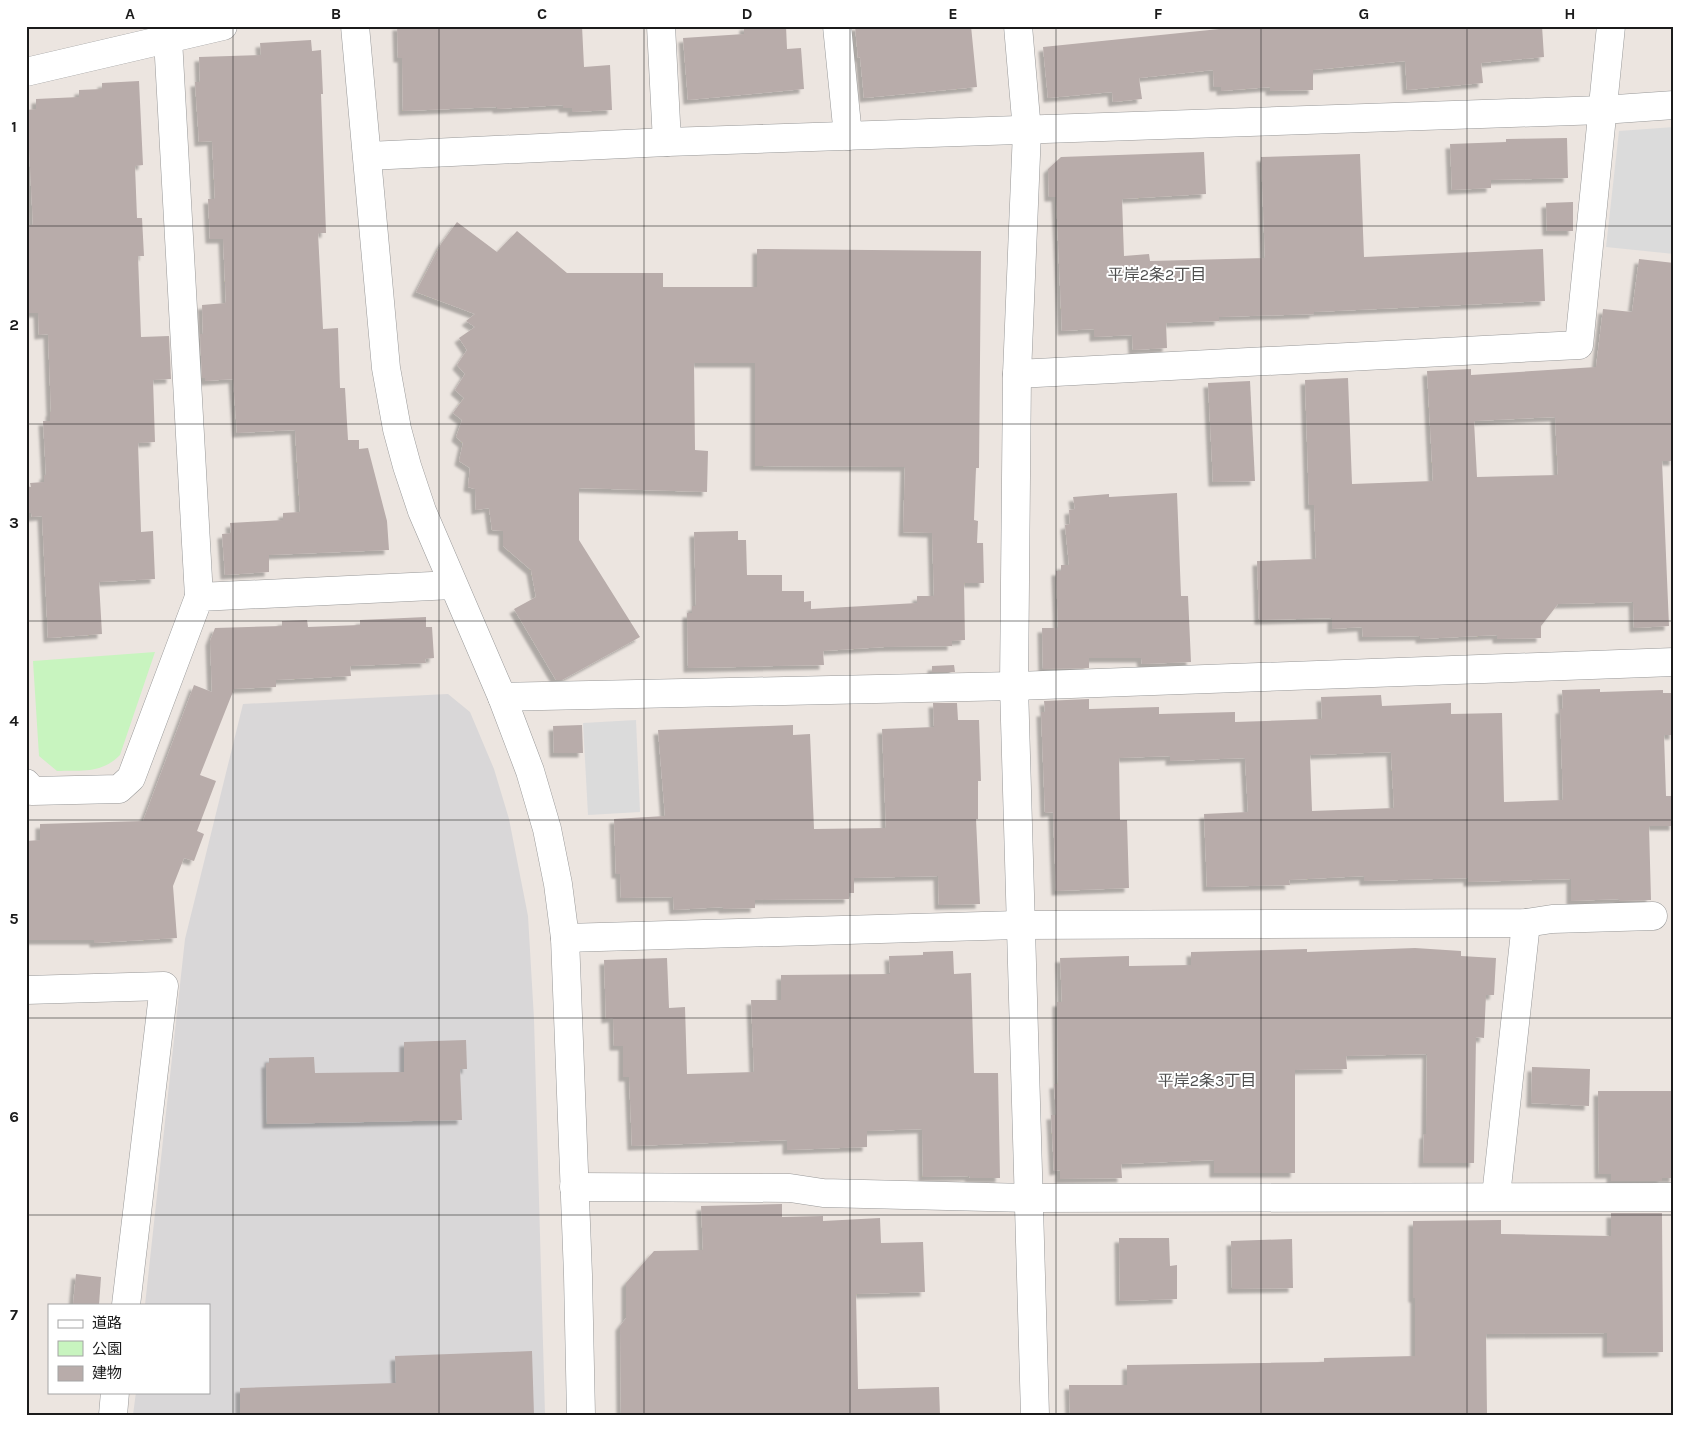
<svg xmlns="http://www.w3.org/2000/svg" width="1700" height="1441" viewBox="0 0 1700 1441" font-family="Karla,'Noto Sans JP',sans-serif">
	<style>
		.residential { fill: #d9d7d8 }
		.park { fill: #c8f4bf }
		.parking { fill: #dbdbdb }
		.building { fill: #b8acaa; fill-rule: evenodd; filter: url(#shadow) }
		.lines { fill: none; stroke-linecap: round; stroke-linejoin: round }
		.street-casing { stroke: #989898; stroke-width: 29 }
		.street { stroke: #fff; stroke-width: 28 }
		.grid { fill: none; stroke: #1b1b1b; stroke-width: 1; stroke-opacity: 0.55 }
		.labels { text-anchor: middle; stroke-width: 4; stroke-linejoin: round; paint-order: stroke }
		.neighbourhood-label { font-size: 16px; fill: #4e4e4e; stroke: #fff }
		.neatline { fill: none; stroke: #1b1b1b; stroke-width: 2 }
		.grid-label { font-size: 16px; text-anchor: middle; font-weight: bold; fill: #1b1b1b }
	</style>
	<defs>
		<filter id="shadow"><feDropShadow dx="-4.5" dy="4.5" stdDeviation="1" flood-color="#0004"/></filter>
	</defs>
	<rect width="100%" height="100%" fill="#ece5e0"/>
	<!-- residential -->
	<path class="residential" d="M448,694L470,712L494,769L509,819L528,916L534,1019L545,1415H133L136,1392H209V1305H145L185,939L243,704Z"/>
	<!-- park -->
	<path class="park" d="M155,652L120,755C101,774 82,770 57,771L39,756L33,661Z"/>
	<!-- parking -->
	<g class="parking">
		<path d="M1674,127V254L1606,247L1619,131Z"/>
		<path d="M636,720L640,812L588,815L583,723Z"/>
	</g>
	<!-- building -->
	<g class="building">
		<path d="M397,26H582L584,67L610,65L612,110L572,112V108H563V105L497,109V107L403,111L402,58H398Z"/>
		<path d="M744,26H786L787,49L801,48L804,89L688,100L683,38L744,34Z"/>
		<path d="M855,26H971L977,87L864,98L860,57L858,58Z"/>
		<path d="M1263,26H1542L1544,57L1481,63L1483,83L1407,90L1405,61L1313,70V90L1270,91V87L1221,91V87H1214L1213,70L1139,78L1142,99L1113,102L1112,92L1048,98L1043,47L1229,28Z"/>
		<path d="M311,40L312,51L321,50L323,94H321L326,233H318L323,329L338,328L340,388H345L348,440H359V449L368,448L387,521L389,550L269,555V572L225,575L222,534L231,533L230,523L283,520V513L300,512L295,430L237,433L233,379L205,381V378H202L200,334H203L202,305L226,303L223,239H210L208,199H215L212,141L199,142L195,82H200L199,57L261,55L260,43Z"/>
		<path d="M139,81L143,165L135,166L137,218H142L144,256H138L141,337L169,336L171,379L153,380L155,442L138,443L141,532L153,531L155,579L99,582L102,634L48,638L42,516L32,517L31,513H26V487H31L30,483L44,482V475H46L43,421H50V412H51L48,334L39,335L38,313H26V225H33L29,148H26V110L36,109V99L79,97V90L102,89V83Z"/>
		<path d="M1567,138L1568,178L1491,180V188L1452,190L1450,144L1506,142V139Z"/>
		<path d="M1204,152L1206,194L1122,199L1124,256L1149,254L1150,261L1265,258L1261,157L1360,154L1364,257L1543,249L1545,301L1314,312V314L1219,317V321L1166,323L1167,348L1133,350L1132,335L1094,337V329L1062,331L1056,197H1049L1048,169L1061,157Z"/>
		<path d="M1573,202V231H1547L1546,203Z"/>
		<path d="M457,222L497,252L517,231L567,273H663V287H757V249L981,251L979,468H976L974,520L978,521L977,543H983L984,583H964L965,640L952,641V646L884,647L823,651L824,665L688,668L687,613H692V606H696L694,532L738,531V540H746L747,575H782V591H804V602L811,601V609L917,603V596H934L932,533L903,532L905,467L755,466V363H694L695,450L708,451L707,492L579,488V540L640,637L562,680H556L514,609L536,597L531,570L503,546V531L492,530L489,508L476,510L475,489L468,487L470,468L459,461L463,443L456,437L462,420L453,413L464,398L455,390L465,374L457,365L467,350L459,338L475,327L466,321L475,314L416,292L441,244Z"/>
		<path d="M1639,259L1674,263V461H1662L1669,626L1634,628L1633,602L1558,604L1541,626V638L1497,639V635L1420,639V636L1363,637L1362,627L1332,629V618L1259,620L1257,561L1316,559L1314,505H1309L1305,380L1348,378L1352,484L1433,481L1427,371L1471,369V375L1596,367L1603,309L1632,312ZM1555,417L1558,475L1477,477L1474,421Z"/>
		<path d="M1250,381L1255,481L1213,482L1208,383Z"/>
		<path d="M1177,493L1181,596H1188L1191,662L1142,664L1141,658H1089V668L1043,669L1042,628H1058L1056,571H1061V565H1069L1065,525L1070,524L1069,510L1075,509L1073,497L1109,494V497Z"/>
		<path d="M426,617V627H432L434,658L425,659L426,663L350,666L351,676L276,680V687L234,689L200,775L216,781L197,831L204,834L194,861L184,858L173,886L177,938L94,943V940H26V841L40,840V824L143,821L194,685L212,692L210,641L215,628L282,626V621L307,620L308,627L360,625V620Z"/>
		<path d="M954,665L955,672H932V666Z"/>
		<path d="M1600,689V692L1663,690V693H1674V735H1664L1666,796H1674V826H1649L1651,900L1619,901V899L1571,901V879L1468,882V878L1364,881V876L1289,880L1290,885L1207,887L1204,814L1248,812L1245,758L1170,761V756L1119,758L1120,820H1127L1129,888L1056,891L1053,812L1045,813L1041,712H1045L1044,701L1089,699V709L1159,707V714L1235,712V722L1322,719L1321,697L1381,695L1382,706L1451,703V714L1502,713L1504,802L1563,800L1560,709H1563L1562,690ZM1391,752L1394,808L1312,811L1310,755Z"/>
		<path d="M933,703H957L958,720H979L981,781H978V819H976L980,904L939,905L938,876L854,878V893H849V899L755,900V908L723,909V907L674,910L673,897L621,898L620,874H616L614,819L665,816L658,730L793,725V735L810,734L814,829L886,828L882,729L934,727Z"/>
		<path d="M582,725L583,753H554L553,726Z"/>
		<path d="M1415,948L1461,951V956L1496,958L1494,995H1486L1484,1038L1476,1037L1474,1163H1423L1424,1134H1426L1427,1054L1346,1056L1347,1069L1295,1070V1173H1214V1160L1121,1164L1122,1178L1060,1179V1170L1054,1171L1051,1115H1056L1054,1084H1058L1057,1002H1062L1060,958L1129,956V966L1191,965V952L1307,949V952Z"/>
		<path d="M953,951L954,974L971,973L974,1073H998L1000,1178H970L969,1176L923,1177L922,1129L867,1131V1147L787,1150V1140L632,1146L629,1077H623V1046H614L613,1018L606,1019L604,960L667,958L669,1008L685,1007L687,1074L754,1072L751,1000H781V975L890,974L889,956L923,955V952Z"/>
		<path d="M466,1040L467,1069H460L462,1120L267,1124L266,1063H269V1058L314,1057L315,1073L404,1072V1042Z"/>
		<path d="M1532,1067L1590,1069L1589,1106L1531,1103Z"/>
		<path d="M1598,1091H1674V1178H1662V1181H1611V1174H1599Z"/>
		<path d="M782,1204V1217L823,1216V1221L880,1218L881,1243L923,1242L925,1292L856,1294L858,1389L939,1387L940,1415H621L620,1326L626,1318V1283L654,1251L703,1250L701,1206Z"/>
		<path d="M1611,1213H1662L1663,1352L1607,1353V1333L1486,1334L1487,1415H1344V1413H1277V1415H1070L1069,1385H1127V1365L1324,1362V1358L1415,1356V1298H1413V1221L1501,1220V1234L1611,1236Z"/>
		<path d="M1119,1238H1169L1170,1266L1177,1265V1299L1120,1301Z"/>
		<path d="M1292,1239L1293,1288L1232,1289L1231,1241Z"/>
		<path d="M76,1274L101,1277L99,1305H73Z"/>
		<path d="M532,1351L534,1415H240V1388L396,1383L395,1356Z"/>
	</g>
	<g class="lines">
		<defs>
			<g id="street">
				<path d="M355,26L386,368L397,429L407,466L422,511L502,697L530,771L547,829L558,884L565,938L578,1275L581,1415"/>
				<path d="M661,26L667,142"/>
				<path d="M837,26L848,136"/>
				<path d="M1018,26L1027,131L1017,374L1014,686L1035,1415"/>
				<path d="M168,39L199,597"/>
				<path d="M26,72L223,26"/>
				<path d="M368,156L667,142L1602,110L1674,105"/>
				<path d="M1017,374L1579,345L1611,26"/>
				<path d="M502,697L1014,686L1674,662"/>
				<path d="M26,783L32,791L119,789L131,778L199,597L453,585"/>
				<path d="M565,938L1020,925L1526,923L1552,919L1653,916"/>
				<path d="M26,990L164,986L126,1305"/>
				<path d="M574,1187L790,1188L823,1193L1029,1198L1674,1197"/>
				<path d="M1496,1196L1526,923"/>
				<path d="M113,1415L115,1392"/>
			</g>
		</defs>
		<!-- street casing -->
		<use href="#street" class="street-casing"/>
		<!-- street -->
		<use href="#street" class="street"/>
	</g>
	<!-- grid -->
	<path class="grid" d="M233,26V1415M439,26V1415M644,26V1415M850,26V1415M1056,26V1415M1261,26V1415M1467,26V1415M26,226H1674M26,424H1674M26,621H1674M26,820H1674M26,1018H1674M26,1215H1674"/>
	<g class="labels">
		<!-- neighbourhood labels -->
		<g class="neighbourhood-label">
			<text x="1157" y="280">平岸2条2丁目</text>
			<text x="1207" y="1086">平岸2条3丁目</text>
		</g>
	</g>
	<!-- border -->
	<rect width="1700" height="1441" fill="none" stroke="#ffffff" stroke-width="55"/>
	<!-- legend -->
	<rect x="48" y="1304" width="162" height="90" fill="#ffffff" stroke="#a4a4a4"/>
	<rect x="58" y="1320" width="25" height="8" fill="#ffffff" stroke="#a4a4a4"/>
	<text x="92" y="1328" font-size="15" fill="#1b1b1b">道路</text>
	<rect x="58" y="1341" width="25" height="15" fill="#c8f4bf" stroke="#a4a4a4"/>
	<text x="92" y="1354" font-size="15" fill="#1b1b1b">公園</text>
	<rect x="58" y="1366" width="25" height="15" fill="#b8acaa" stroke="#a4a4a4"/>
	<text x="92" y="1378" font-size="15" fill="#1b1b1b">建物</text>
	<rect x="28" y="28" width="1644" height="1386" class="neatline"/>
	<g class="grid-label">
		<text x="130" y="19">A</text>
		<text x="336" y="19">B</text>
		<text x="542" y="19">C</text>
		<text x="747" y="19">D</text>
		<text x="953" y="19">E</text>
		<text x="1158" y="19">F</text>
		<text x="1364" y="19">G</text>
		<text x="1570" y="19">H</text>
		<text x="14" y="132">1</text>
		<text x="14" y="330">2</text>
		<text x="14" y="528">3</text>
		<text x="14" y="726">4</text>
		<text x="14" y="924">5</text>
		<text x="14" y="1122">6</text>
		<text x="14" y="1320">7</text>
	</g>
</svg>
